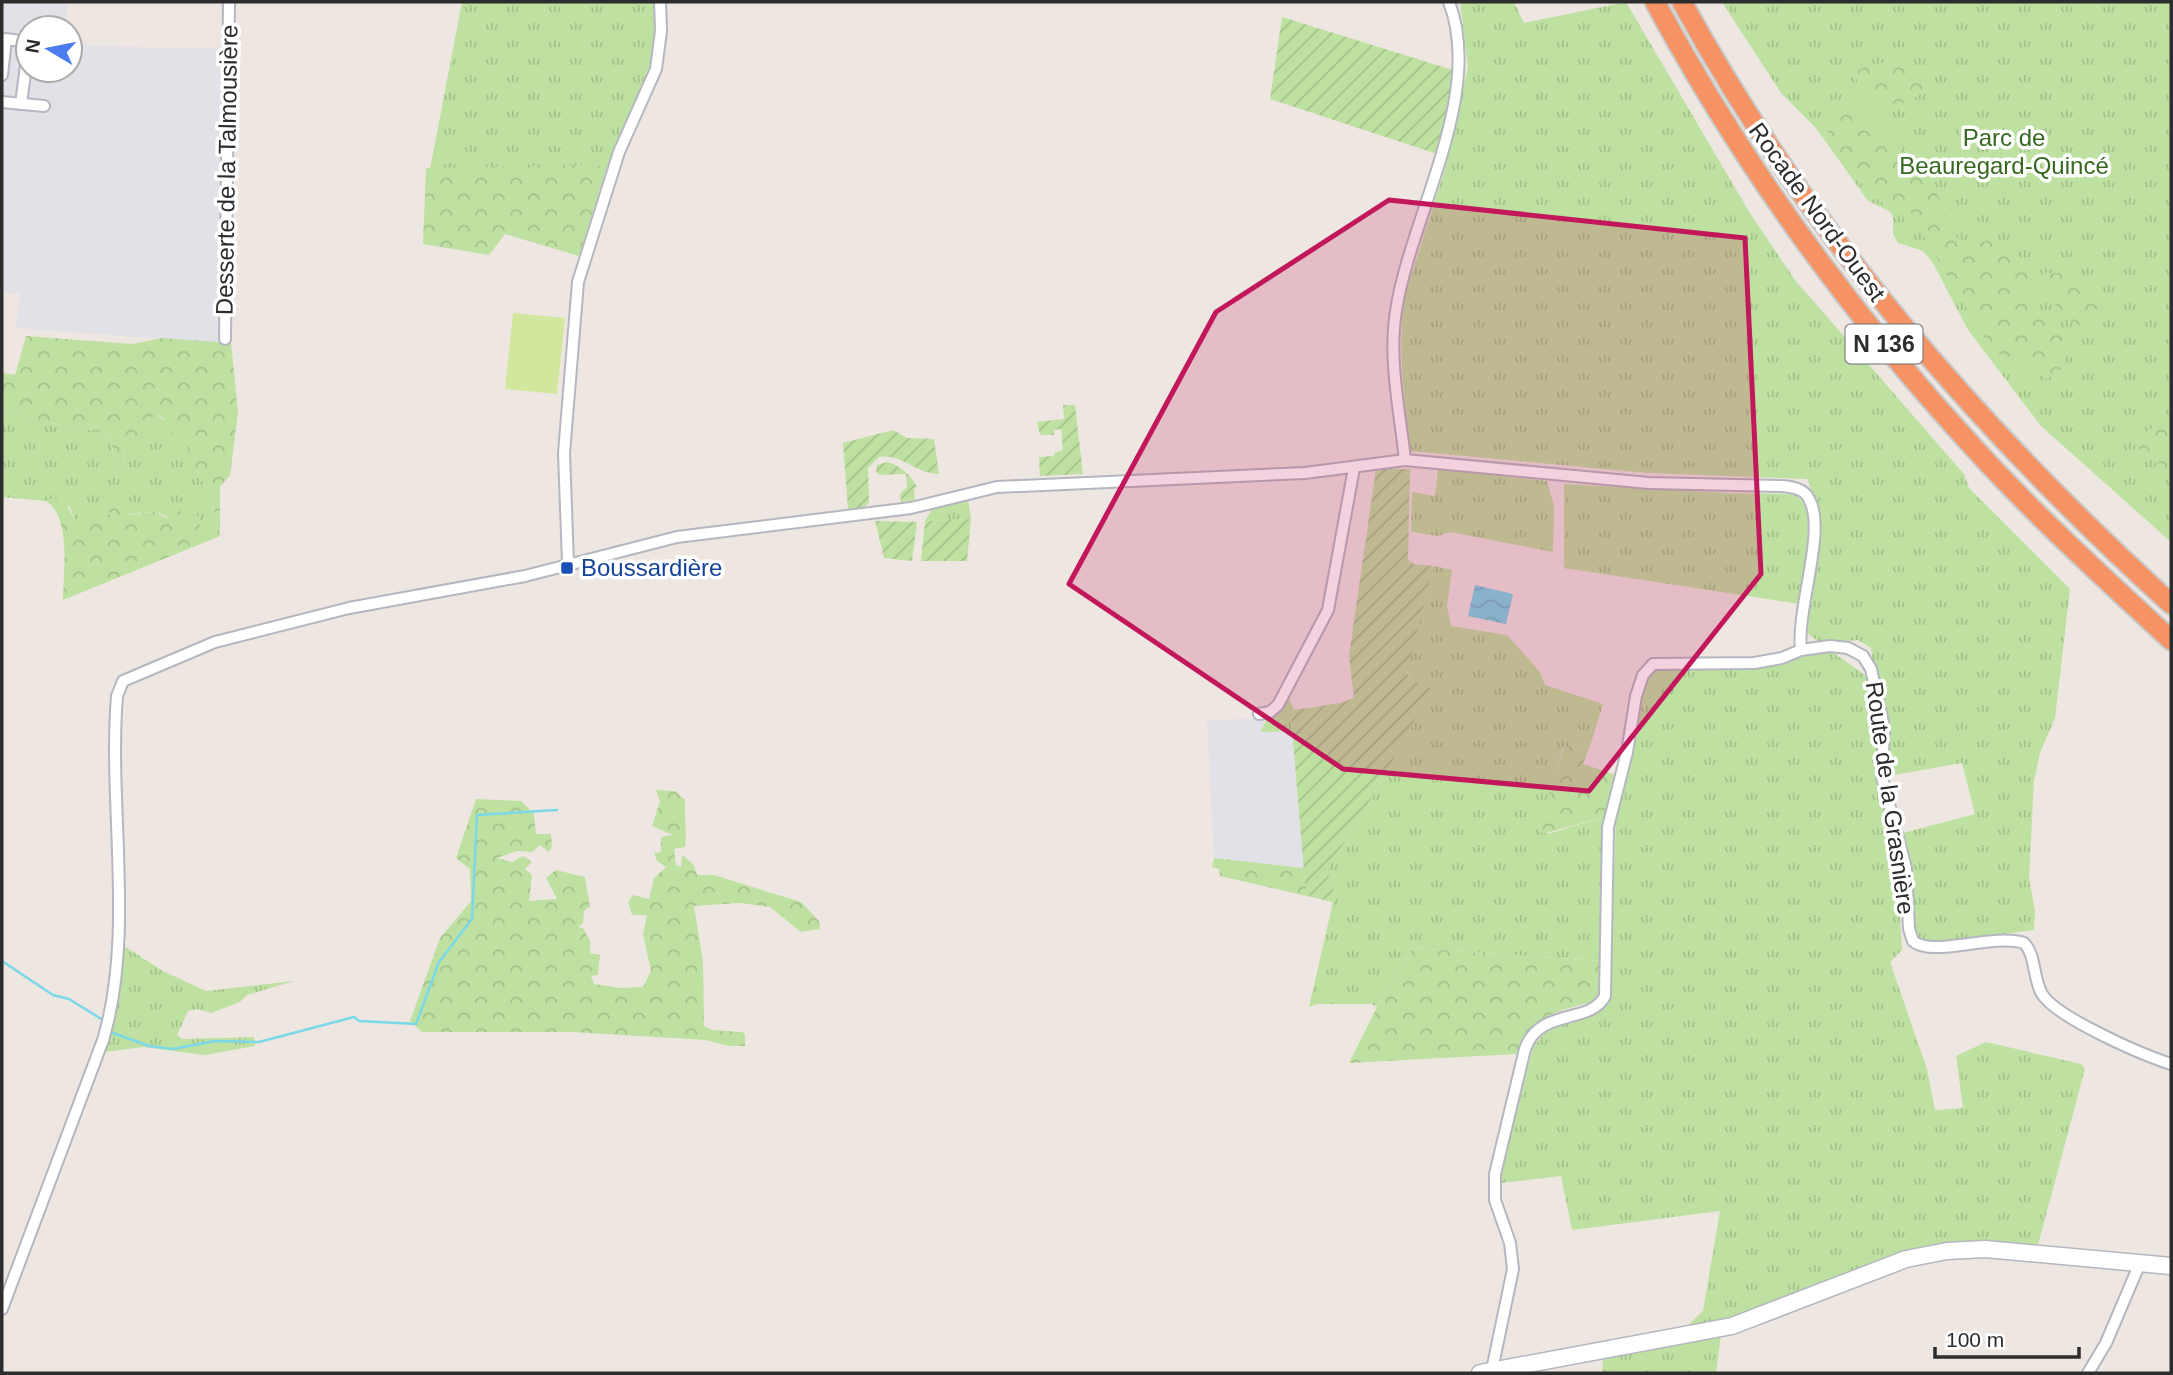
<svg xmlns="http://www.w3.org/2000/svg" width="2173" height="1375" viewBox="0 0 2173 1375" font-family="Arial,sans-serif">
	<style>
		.industrial { fill: #e2e1e7 }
		.grass { fill: url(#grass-tufts) }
		.forest { fill: url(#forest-crowns) }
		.garden { fill: url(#garden-furrows) }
		.pitch { fill: #d0e79d }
		.water { fill: url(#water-waves) }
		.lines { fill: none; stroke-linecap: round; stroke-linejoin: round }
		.stream { stroke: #7bd8e9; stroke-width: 2.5 }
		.street-casing { stroke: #b4b7c0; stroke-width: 14 }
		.secondary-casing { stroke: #b4b7c0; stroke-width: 19 }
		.highway-casing { stroke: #c8c8c8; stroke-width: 23 }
		.street { stroke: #fff; stroke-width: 10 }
		.secondary { stroke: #fff; stroke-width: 16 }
		.highway { stroke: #f69364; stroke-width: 19 }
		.marked { fill: #c2185b; fill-opacity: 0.2; stroke: #c2185b; stroke-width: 5; stroke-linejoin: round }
		.transit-dot { fill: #1a4fb4; stroke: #fff; stroke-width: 2.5 }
		.labels { text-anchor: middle; stroke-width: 7; stroke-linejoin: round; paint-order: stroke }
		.shield { fill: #fff; stroke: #6c6c6c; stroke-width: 2 }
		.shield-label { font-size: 23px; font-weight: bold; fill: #2d2d2d }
		.park-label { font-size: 24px; fill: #36681f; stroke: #fff }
		.street-label { font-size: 24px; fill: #2d2d2d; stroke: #fff }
		.transit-label { font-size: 24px; fill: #164399; stroke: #fff; text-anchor: start }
	</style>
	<defs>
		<pattern id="grass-tufts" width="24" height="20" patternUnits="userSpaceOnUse" patternTransform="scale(1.75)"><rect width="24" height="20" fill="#bee1a1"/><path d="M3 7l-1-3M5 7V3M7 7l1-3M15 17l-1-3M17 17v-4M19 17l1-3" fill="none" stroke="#a4c18b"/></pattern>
		<pattern id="forest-crowns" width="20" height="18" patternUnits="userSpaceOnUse" patternTransform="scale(1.75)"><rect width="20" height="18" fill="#bee1a1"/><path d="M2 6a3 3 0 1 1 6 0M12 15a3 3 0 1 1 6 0" fill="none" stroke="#a4c18b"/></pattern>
		<pattern id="garden-furrows" width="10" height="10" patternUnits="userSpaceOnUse" patternTransform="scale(1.75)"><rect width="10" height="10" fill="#bee1a1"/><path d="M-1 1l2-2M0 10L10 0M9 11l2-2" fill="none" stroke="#a4c18b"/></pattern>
		<pattern id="water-waves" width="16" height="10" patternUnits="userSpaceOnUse" patternTransform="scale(1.75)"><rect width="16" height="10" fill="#7bd8e9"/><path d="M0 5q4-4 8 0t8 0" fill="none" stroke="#6bbac8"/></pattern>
	</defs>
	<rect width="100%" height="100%" fill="#eee7e1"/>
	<!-- industrial -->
	<g class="industrial">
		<path d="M2,2H68L66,28H28V70H70V37L79,43L93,46L221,49L219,343L16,328L20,294L2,292Z"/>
		<path d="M1288,696L1294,710L1291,717L1304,868L1214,858L1207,720L1276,718Z"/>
	</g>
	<!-- grass -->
	<g class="grass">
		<path d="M462,2H654V55L607,166L430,169Z"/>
		<path d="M1460,2H1514L1524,23L1626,2L1751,215L1795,280L1964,474L1969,488L2070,589L2055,718L2040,753L2034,781L2029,878L2035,911L2034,930L1929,944H1920L1916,936L1913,895L1903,833L1975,814L1962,763L1888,776L1871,648L1858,640L1822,644L1801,629L1817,537V504L1807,479L1647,473L1411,451C1404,400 1397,346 1405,295L1444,172L1468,67Z"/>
		<path d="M1722,2H2171V542L2041,426L1968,330L1933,263L1923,251L1898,243L1893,234V216L1889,211L1868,201L1816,128L1781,93Z"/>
		<path d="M2,409L51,423L111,434L114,467L125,468L123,448L155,413L183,437L190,449L198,476L209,490L220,536L155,512L111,516L108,519H75L70,508L54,498L46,501L2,497Z"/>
		<path d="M1438,469L1547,481L1554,506L1553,552L1450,532L1438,536L1411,532L1412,492L1435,496Z"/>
		<path d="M1564,484L1726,493L1794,494C1823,512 1805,575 1800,604L1564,568Z"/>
		<path d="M968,499L971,519L925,521L932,509Z"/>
		<path d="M1434,566L1452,570L1447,606L1451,626L1507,635L1540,672L1545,685L1603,704L1591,743L1563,747L1539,830L1548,834L1604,817L1600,961L1412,948L1377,1007L1372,1004H1317L1309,1007L1335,893L1327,871L1383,779L1431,688L1410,679L1407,670Z"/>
		<path d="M1831,651L1869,678L1880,730L1877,768L1897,855L1902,950L1890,962L1927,1069L1935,1110L1963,1108L1956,1056L1986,1042L2081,1064L2085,1069L2038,1245L1981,1242L1682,1331L1703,1311L1720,1211L1572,1230L1561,1176L1502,1183V1170L1533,1047L1550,1027L1586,1014L1610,986L1616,812L1633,751L1641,696L1649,673L1655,666L1756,667Z"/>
		<path d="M1288,696L1294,710L1291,717L1292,731L1260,732L1267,719L1276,717Z"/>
		<path d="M124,946L163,971L206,991L294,981L247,995L240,1002L211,1013L197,1009L188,1011L177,1035L182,1039L254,1037L255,1046L205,1055L143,1047L105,1052L102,1049L119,951Z"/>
		<path d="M1721,1335L1716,1373H1602L1603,1358Z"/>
	</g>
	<!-- forest -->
	<g class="forest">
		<path d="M1879,63C1899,62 1922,68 1924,92L1906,103L1892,104L1867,98L1852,72Z"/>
		<path d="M1850,103L1896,137L1903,159L1935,189L1954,233L1964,247L1990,240C2012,249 2028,259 2032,285C2033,294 2032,303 2038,311C2042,318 2050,318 2055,324C2075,342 2070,372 2045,379L2015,358L1993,352L1934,253L1938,238L1924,237L1911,213C1901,208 1889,207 1880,201C1862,190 1832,143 1824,123L1836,105Z"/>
		<path d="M564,165L607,166L579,256L505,234L489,255L423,244L426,168Z"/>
		<path d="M2045,273H2068L2101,289L2097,314L2103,327L2098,337C2074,325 2042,303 2045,273Z"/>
		<path d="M26,336L132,344L162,338L231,343L238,412L230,475L220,487V536L63,600C63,573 72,518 46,501L54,498L63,500L75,519H108L111,516L106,505L114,498L129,515L155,512L167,518L179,511L199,517L200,527L220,535L209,490L198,476L183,437L172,435L163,418L155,413L147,424L146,436L135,446L123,448L125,469L114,467L111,434L51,423L2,409L3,373L15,375Z"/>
		<path d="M2171,416V471L2140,453L2137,442L2148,430Z"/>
		<path d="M1591,743L1583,764L1616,775L1604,817L1543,834L1539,830L1540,820L1564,747Z"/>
		<path d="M656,790L675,791L685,800C684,815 687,830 685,847L674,849L676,865L681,867L682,855L694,865L697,875H714L801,902L819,921L820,929L801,932L770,907L740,903L694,906L703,961L704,1026L712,1030L742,1032L745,1034V1046H729L706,1040L572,1032H422L410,1021L440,938L471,901L470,869L456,858L476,799L521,801L534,814L536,834H551L552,846L549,852L540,845L532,852L517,851L497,858L512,862L523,856L532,862L525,869L532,875L529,901L557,899L546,878L556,870L585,877L590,907L584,911L583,923L578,927L583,928L590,941V953L600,955L598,975L591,976L594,984L621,988L643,987L651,971L643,934L647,915H632L628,902L633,895L649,899L654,878L666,867L657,861L654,853L661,852V837L673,835L652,826L660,801Z"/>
		<path d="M1214,858L1304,868L1305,884L1335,893L1333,902L1220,876L1219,869L1212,867Z"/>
		<path d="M1412,948L1600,961L1599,995L1595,1001C1563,1010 1525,1016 1517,1054L1349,1063L1377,1007Z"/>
	</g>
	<!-- garden -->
	<g class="garden">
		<path d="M1282,17L1456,71L1437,154L1270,99Z"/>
		<path d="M1063,405H1075L1083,474L1040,476L1039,457L1054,456V453L1063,450L1061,429L1054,430V435H1040L1037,422L1064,419Z"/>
		<path d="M893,430L907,438L934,439L939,474C917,474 900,453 879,457L868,468L869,502L864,508L848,509L843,443Z"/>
		<path d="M887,462C900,465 911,475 917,487L914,488L915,500L901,502L900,494L907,487L906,474L880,475L876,472L877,465Z"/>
		<path d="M1376,469H1410L1408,560L1414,564L1434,566L1407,673L1410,679L1432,688L1383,779L1327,871L1335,893L1333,902L1309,896L1305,884L1291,717L1294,710L1340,703L1354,698L1349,656Z"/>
		<path d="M971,519L967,561H921L925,521Z"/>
		<path d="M875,521L917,522L912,561L884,558Z"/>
	</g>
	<!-- pitch -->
	<path class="pitch" d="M513,313L565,318L557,394L505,389Z"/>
	<!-- water -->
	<path class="water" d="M1475,585L1513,594L1506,624L1468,616Z"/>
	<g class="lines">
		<!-- stream -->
		<g class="stream">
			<path d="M2,961L53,995L69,999L103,1020"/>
			<path d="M113,1033L149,1046L173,1049L215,1041L259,1042L354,1017L359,1021L416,1024L439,962L472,919L477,815L557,810"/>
		</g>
		<defs>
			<g id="street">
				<path d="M2,75L6,39L28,42"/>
				<path d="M2,102L44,106"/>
				<path d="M21,104L28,50"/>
				<path d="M225,339L229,2"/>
				<path d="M1405,460C1400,412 1388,359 1396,311C1410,217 1485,95 1449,2"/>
				<path d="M568,563L564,453L578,282L619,152L656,69L661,31L660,2"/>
				<path d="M1259,714L1270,712L1278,705L1328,610L1354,468"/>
				<path d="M2,1309L103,1040C135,934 108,806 117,696L123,681L215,642L349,608L525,576L677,537L911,508L997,487L1305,473L1405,460L1649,483L1781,486C1791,487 1804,488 1809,499C1827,530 1796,609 1801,650"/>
				<path d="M1492,1370L1513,1269L1510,1243L1495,1200V1174L1525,1049C1540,1007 1590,1025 1605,996L1608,827L1627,752L1636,696L1643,675L1653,664L1754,663L1782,658L1801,650L1830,646L1848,648L1863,656L1871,669L1884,727L1882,777L1906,868L1909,929L1913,941C1932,958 1992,933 2024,943C2036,955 2033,979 2042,994C2057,1018 2143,1055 2171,1064"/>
				<path d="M2088,1373L2106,1343L2140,1263"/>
			</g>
			<path id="secondary" d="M1480,1373L1732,1326L1906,1259L1947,1251L1985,1249L2171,1266"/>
			<g id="highway">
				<path d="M1655,2C1742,164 1850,313 1974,448C2036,516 2104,578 2171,640"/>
				<path d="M1682,2C1808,233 1978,428 2171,604"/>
			</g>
		</defs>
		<!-- street casing -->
		<use href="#street" class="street-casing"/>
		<!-- secondary casing -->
		<use href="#secondary" class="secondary-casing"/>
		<!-- highway casing -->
		<use href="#highway" class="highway-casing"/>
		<!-- street -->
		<use href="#street" class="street"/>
		<!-- secondary -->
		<use href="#secondary" class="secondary"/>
		<!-- highway -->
		<use href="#highway" class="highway"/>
	</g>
	<!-- marked area -->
	<path class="marked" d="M1389,200L1745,238L1761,574L1589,791L1343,769L1069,584L1216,312Z"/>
	<!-- markers -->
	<rect class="transit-dot" x="560" y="561" width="14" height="14" rx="3.5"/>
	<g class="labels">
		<!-- shield labels -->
		<rect class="shield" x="1845.5" y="324.5" width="77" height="39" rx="5"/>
		<g class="shield-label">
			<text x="1884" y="352">N 136</text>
		</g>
		<!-- park labels -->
		<g class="park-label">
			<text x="2004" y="146">Parc de<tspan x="2004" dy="28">Beauregard-Quincé</tspan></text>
		</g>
		<!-- street labels -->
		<g class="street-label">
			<text transform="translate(227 170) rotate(-89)" y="8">Desserte de la Talmousière</text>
			<text transform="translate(1817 212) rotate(54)" y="8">Rocade Nord-Ouest</text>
			<text transform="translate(1890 798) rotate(82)" y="8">Route de la Grasnière</text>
		</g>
		<!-- transit labels -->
		<g class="transit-label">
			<text x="581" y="576">Boussardière</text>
		</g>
	</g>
	<!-- border -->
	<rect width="2173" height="1375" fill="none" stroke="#2d2d2d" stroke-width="7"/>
	<!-- north arrow -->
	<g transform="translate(49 49) rotate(280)"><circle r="33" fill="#ffffff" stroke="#ababab" stroke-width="2"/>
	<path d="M0-5L12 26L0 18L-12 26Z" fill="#4b7cf0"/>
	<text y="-10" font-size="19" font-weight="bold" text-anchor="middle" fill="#2d2d2d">N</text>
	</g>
	<!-- scale -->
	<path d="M1935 1347v10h144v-10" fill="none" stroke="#2d2d2d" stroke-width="3.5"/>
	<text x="1946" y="1347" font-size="21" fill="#2d2d2d" stroke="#ffffff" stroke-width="5" paint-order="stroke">100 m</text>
</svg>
